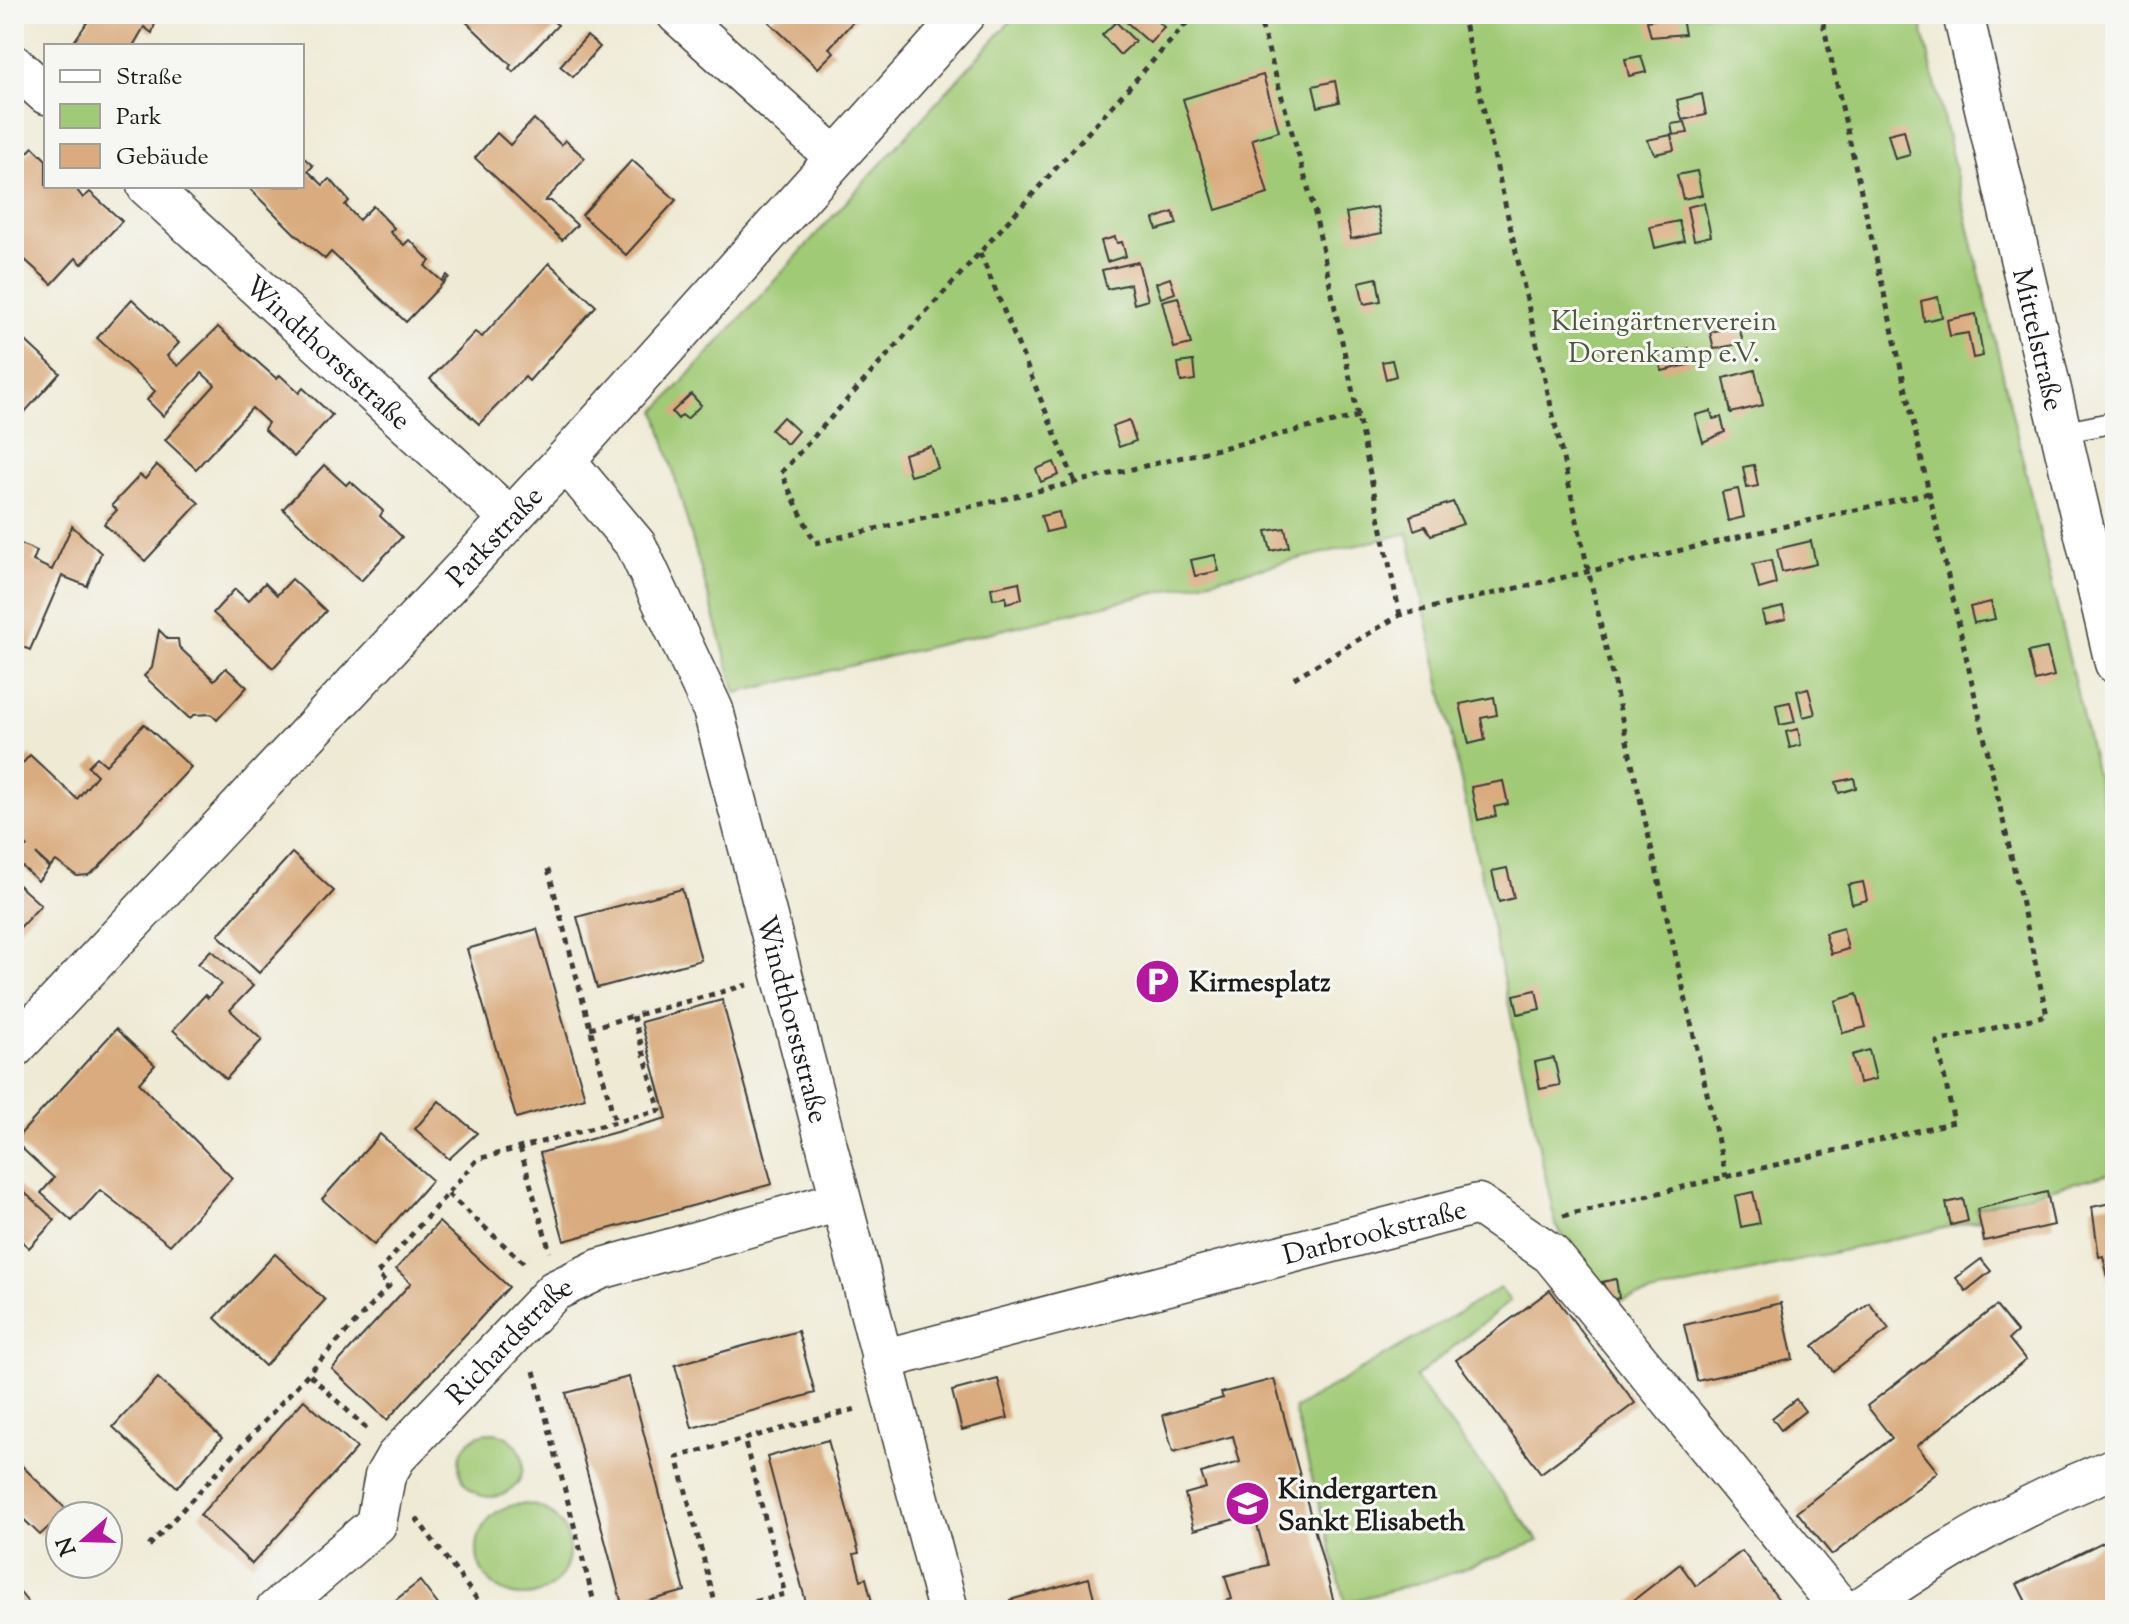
<svg xmlns="http://www.w3.org/2000/svg" width="2129" height="1624" viewBox="0 0 2129 1624" font-family="'Sorts Mill Goudy',serif">
	<style>
		.green { fill: #a0ca76; stroke: #5e7349; stroke-width: 2 }
		.building { fill: #d9ab7e }
		.lines { fill: none; stroke-linecap: round; stroke-linejoin: round }
		.service-casing { stroke: #3c3b38; stroke-width: 23 }
		.minor-casing { stroke: #3c3b38; stroke-width: 43 }
		.path { stroke: #3c3b38; stroke-width: 5; stroke-dasharray: 6 6; stroke-linecap: butt }
		.service { stroke: #fff; stroke-width: 20 }
		.minor { stroke: #fff; stroke-width: 40 }
		.labels { text-anchor: middle; stroke-width: 6; stroke-linejoin: round; paint-order: stroke }
		.park-label { font-size: 28px; fill: #4a593c; stroke: #f6f6f2 }
		.street-label { font-size: 28px; fill: #1c1c1c; stroke: #f6f6f2 }
		.poi-label { font-size: 28px; font-weight: bold; fill: #1c1c1c; stroke: #f6f6f2; text-anchor: start }
	</style>
	<rect width="100%" height="100%" fill="#f6f6f2"/>
	<filter id="ink" filterUnits="userSpaceOnUse"><feTurbulence type="fractalNoise" baseFrequency=".0125" numOctaves="2"/><feDisplacementMap in="SourceGraphic" scale="16" xChannelSelector="R" yChannelSelector="G"/><feConvolveMatrix kernelMatrix="1 2 1 2 8 2 1 2 1" color-interpolation-filters="sRGB"/></filter>
	<filter id="wash" filterUnits="userSpaceOnUse"><feTurbulence type="fractalNoise" baseFrequency=".006" numOctaves="4" result="noise"/><feDisplacementMap in="SourceGraphic" scale="32" xChannelSelector="R" yChannelSelector="G"/><feGaussianBlur stdDeviation="1.8" result="paint"/><feColorMatrix in="noise" values="0 0 0 0 0 0 0 0 0 0 0 0 0 0 0 0 0 1.4 0 .05"/><feComposite in="paint" operator="in"/></filter>
	<g filter="url(#wash)">
		<rect width="100%" height="100%" fill="#eeead4"/>
		<!-- green -->
		<g class="green">
			<path d="M1017,14H1919L2115,856V1172L1976,1208L1979,1220L1611,1303L1556,1226L1408,533L736,693L656,411Z"/>
			<path d="M1500,1288L1510,1301L1415,1378L1539,1541L1444,1576L1345,1603L1294,1409Z"/>
			<circle cx="491" cy="1465" r="32"/>
			<circle cx="523" cy="1550" r="46"/>
		</g>
		<g id="blocks">
			<!-- building -->
			<g class="building">
				<path d="M93,14H158L152,33L144,27L133,46H79L73,43Z"/>
				<path d="M458,14H543L558,25L513,72L509,68L511,65Z"/>
				<path d="M777,14H860L829,48L834,52L818,68L769,22Z"/>
				<path d="M1130,14H1160L1155,19L1164,27L1150,43L1124,20Z"/>
				<path d="M1681,14L1685,34L1651,37L1647,21Z"/>
				<path d="M1116,22L1135,41L1120,55L1102,35Z"/>
				<path d="M587,36L600,47L573,77L560,66Z"/>
				<path d="M1641,56L1646,72L1629,76L1625,59Z"/>
				<path d="M1263,75L1279,131L1252,139L1268,194L1216,210L1183,99Z"/>
				<path d="M1335,81L1339,102L1318,107L1313,86Z"/>
				<path d="M1702,94L1706,115L1682,120L1677,100Z"/>
				<path d="M534,119L561,145L565,140L585,158L545,201H551L577,225L562,240L475,158L497,133L510,145Z"/>
				<path d="M1685,122L1688,133L1673,135L1671,124Z"/>
				<path d="M1904,130L1910,155L1895,159L1888,134Z"/>
				<path d="M1671,135L1674,150L1655,154L1647,140Z"/>
				<path d="M33,147L46,160V186H74L83,198L90,192L122,221L82,264L76,258L52,284L14,250V160L17,157L20,160Z"/>
				<path d="M302,156L313,166L308,171L323,185L329,179L332,181L349,201L345,205L359,220L373,206L394,228L390,232L404,245L409,240L412,242L430,261L425,266L442,281L447,275L449,277L406,322L331,252L325,259L295,234L247,186H302Z"/>
				<path d="M632,160L676,200L626,255L582,215Z"/>
				<path d="M1697,171L1702,195L1683,199L1677,175Z"/>
				<path d="M1704,203L1711,236L1694,240L1687,207Z"/>
				<path d="M1377,207L1382,233L1351,239L1346,213Z"/>
				<path d="M1173,212L1177,224L1157,230L1154,219Z"/>
				<path d="M1679,221L1684,241L1655,248L1650,227Z"/>
				<path d="M1115,237L1117,243L1122,242L1126,256L1107,262L1101,241Z"/>
				<path d="M1138,262L1148,300L1134,304L1130,284L1107,289L1102,270Z"/>
				<path d="M549,263L596,306L529,381L525,377L479,424L430,379L475,332L482,337Z"/>
				<path d="M1170,278L1175,293L1161,298L1156,283Z"/>
				<path d="M1377,278L1381,301L1364,304L1359,282Z"/>
				<path d="M1178,297L1191,344L1174,348L1162,301Z"/>
				<path d="M1938,297L1942,317L1924,321L1921,301Z"/>
				<path d="M132,299L179,343L167,356L178,366L218,327L277,379L280,375L299,393L303,388L332,415L294,457L264,429L268,423L252,408L196,469L165,440L215,385L202,373L163,416L147,400L155,391L97,338Z"/>
				<path d="M1976,314L1983,356L1973,358L1968,333L1950,336L1947,320Z"/>
				<path d="M1739,326L1743,343L1714,349L1710,332Z"/>
				<path d="M14,330L60,373L14,424Z"/>
				<path d="M1688,348L1692,364L1662,371L1658,355Z"/>
				<path d="M1392,360L1396,376L1386,379L1382,362Z"/>
				<path d="M1193,361L1195,380L1181,382L1178,363Z"/>
				<path d="M1755,370L1763,405L1731,413L1724,378Z"/>
				<path d="M691,394L701,405L687,419L682,415L678,419L672,412Z"/>
				<path d="M1711,411L1713,419L1721,417L1725,432L1703,442L1695,415Z"/>
				<path d="M783,417L798,431L787,444L771,430Z"/>
				<path d="M1129,420L1136,441L1119,447L1112,426Z"/>
				<path d="M931,446L938,468L910,476L904,454Z"/>
				<path d="M1054,462L1059,475L1041,482L1036,469Z"/>
				<path d="M157,465L199,503L145,561L104,524L117,510L112,505L140,475L145,479Z"/>
				<path d="M324,465L346,485L350,481L369,498L383,511L380,516L402,537L361,581L283,509Z"/>
				<path d="M1754,465L1758,486L1747,488L1743,467Z"/>
				<path d="M1738,489L1744,517L1728,521L1722,492Z"/>
				<path d="M1453,502L1463,524L1431,535L1425,526L1414,530L1410,516Z"/>
				<path d="M1059,512L1063,528L1046,532L1041,516Z"/>
				<path d="M72,526L101,553L87,586L62,576L30,650L14,643V541L37,551L33,561L52,570Z"/>
				<path d="M1285,528L1289,547L1271,551L1266,531Z"/>
				<path d="M1811,541L1816,564L1782,572L1777,549Z"/>
				<path d="M1215,555L1219,571L1195,576L1191,560Z"/>
				<path d="M1771,560L1776,584L1759,589L1753,564Z"/>
				<path d="M292,579L326,611L273,668L213,613L235,589L248,601L265,583L277,595Z"/>
				<path d="M1019,582L1022,599L1006,603V597L993,599L991,588Z"/>
				<path d="M1991,602L1995,619L1974,623L1970,607Z"/>
				<path d="M1783,607L1786,619L1765,624L1762,612Z"/>
				<path d="M159,630L168,639H178L179,647L214,680L226,668L247,687L217,720L211,714L193,715L190,719L144,676L152,668Z"/>
				<path d="M2047,648L2054,676L2035,681L2028,652Z"/>
				<path d="M1808,688L1815,714L1803,717L1797,691Z"/>
				<path d="M1494,697L1497,715L1481,718L1485,740L1469,744L1460,704Z"/>
				<path d="M1790,702L1795,722L1780,725L1776,705Z"/>
				<path d="M144,724L191,767L98,868L88,875L77,876L56,861L50,867L36,854L49,868L38,881L14,859L27,846L14,834V773L30,755L77,799L97,775L88,766L97,757L106,765Z"/>
				<path d="M1798,729L1801,745L1790,748L1786,732Z"/>
				<path d="M1854,778L1856,788L1839,793L1836,782Z"/>
				<path d="M1503,781L1508,804L1494,807L1496,816L1478,820L1471,787Z"/>
				<path d="M292,853L334,891L259,973L218,935Z"/>
				<path d="M1507,868L1514,898L1499,902L1492,871Z"/>
				<path d="M14,881L41,905L14,934Z"/>
				<path d="M1863,882L1867,900L1852,904L1848,885Z"/>
				<path d="M682,889L701,960L597,988L577,917Z"/>
				<path d="M1843,928L1848,949L1831,954L1825,933Z"/>
				<path d="M537,929L585,1098L516,1118L467,949Z"/>
				<path d="M211,950L253,986L230,1010L262,1040L226,1079L173,1030L205,995L208,998L221,984L198,964Z"/>
				<path d="M1536,990L1540,1009L1518,1014L1514,995Z"/>
				<path d="M1857,994L1866,1027L1843,1033L1835,1001Z"/>
				<path d="M722,1000L772,1184L564,1241L540,1153L667,1118L641,1022Z"/>
				<path d="M116,1029L155,1065L139,1083L232,1178L170,1245L100,1190L72,1221L41,1193L54,1178L14,1141Z"/>
				<path d="M1869,1050L1876,1079L1859,1083L1852,1055Z"/>
				<path d="M1554,1058L1560,1085L1540,1089L1535,1062Z"/>
				<path d="M439,1101L477,1133L449,1159L415,1129Z"/>
				<path d="M380,1134L432,1180L374,1245L322,1199Z"/>
				<path d="M14,1183L55,1220L29,1248L16,1236L14,1238Z"/>
				<path d="M1753,1192L1760,1223L1741,1227L1735,1196Z"/>
				<path d="M2047,1192L2054,1225L1984,1241L1977,1209Z"/>
				<path d="M1963,1199L1968,1221L1951,1225L1946,1203Z"/>
				<path d="M2115,1202V1304H2114L2103,1256L2099,1257L2092,1207Z"/>
				<path d="M439,1222L509,1287L387,1420L332,1369L411,1283L396,1269Z"/>
				<path d="M275,1254L325,1300L265,1366L215,1318Z"/>
				<path d="M1981,1259L1991,1271L1966,1291L1956,1278Z"/>
				<path d="M1616,1279L1619,1298L1612,1300L1602,1282Z"/>
				<path d="M1550,1290L1635,1403L1541,1473L1456,1360Z"/>
				<path d="M1781,1303L1793,1359L1697,1381L1684,1325Z"/>
				<path d="M1869,1303L1889,1329L1833,1371L1813,1346Z"/>
				<path d="M1996,1306L2017,1332L2009,1339L2026,1360L1917,1446L1938,1472L1832,1555L1797,1512L1892,1438L1867,1406Z"/>
				<path d="M798,1331L815,1393L692,1428L675,1365Z"/>
				<path d="M629,1377L685,1591L623,1608L566,1393Z"/>
				<path d="M158,1378L222,1438L177,1487L113,1427Z"/>
				<path d="M998,1379L1008,1418L962,1430L952,1391Z"/>
				<path d="M1274,1379L1336,1610H1195L1232,1599L1225,1576L1268,1565L1254,1514L1194,1530L1185,1494L1206,1488L1201,1473L1240,1462L1233,1436L1173,1452L1163,1415L1223,1398L1221,1393Z"/>
				<path d="M1796,1399L1805,1411L1781,1430L1772,1418Z"/>
				<path d="M304,1400L357,1448L252,1564L200,1515Z"/>
				<path d="M828,1440L859,1553L854,1554L861,1580L866,1578L874,1610H808L767,1457Z"/>
				<path d="M14,1458L67,1510L40,1535L14,1510Z"/>
				<path d="M2115,1536V1610H2030L2017,1584Z"/>
				<path d="M1742,1551L1783,1605L1777,1610H1621L1680,1564L1696,1586Z"/>
				<path d="M1089,1578L1097,1610H1012L1010,1600Z"/>
				<path d="M420,1581L442,1610H383Z"/>
				<path d="M14,1585L34,1610H14Z"/>
			</g>
		</g>
	</g>
	<g filter="url(#ink)">
		<use href="#blocks" fill-opacity="0" stroke="#3c3b38" stroke-width="2"/>
		<g class="lines">
			<defs>
				<path id="service" d="M2061,433L2115,422"/>
				<g id="minor">
					<path d="M677,14L835,157"/>
					<path id="s1" d="M1963,14L2115,663"/>
					<path d="M14,65L46,94"/>
					<path id="s2" d="M147,186L510,518"/>
					<path id="s3" d="M565,460L636,545L713,710L948,1610"/>
					<path id="s4" d="M14,1048L565,460L965,14"/>
					<path id="s5" d="M881,1360L1478,1204L1551,1254L1842,1610"/>
					<path id="s6" d="M276,1610L376,1524L385,1476L396,1457L554,1291L600,1269L840,1201"/>
					<path d="M1858,1610C1938,1554 2023,1503 2115,1468"/>
				</g>
			</defs>
			<!-- service casing -->
			<use href="#service" class="service-casing"/>
			<!-- minor casing -->
			<use href="#minor" class="minor-casing"/>
			<!-- path -->
			<g class="path">
				<path d="M1195,14L781,473L815,543L1359,416"/>
				<path d="M1258,14L1314,209L1400,615"/>
				<path d="M1462,14L1726,1177"/>
				<path d="M980,253L1075,482"/>
				<path d="M1294,678L1400,615L1929,493"/>
				<path d="M548,869L615,1122"/>
				<path d="M590,1028L633,1016"/>
				<path d="M520,1148L550,1252"/>
				<path d="M448,1194L527,1266"/>
				<path d="M1563,1216L1954,1122L1937,1042L2047,1015L1821,14"/>
				<path d="M534,1371L596,1610"/>
				<path d="M310,1375L370,1432"/>
				<path d="M416,1518L485,1610"/>
				<path d="M149,1546L389,1286L377,1274L478,1159L660,1110L633,1016L747,985"/>
				<path d="M717,1610L677,1457L744,1439"/>
				<path d="M720,1610L785,1594L744,1439L856,1409"/>
			</g>
			<!-- service -->
			<use href="#service" class="service"/>
			<!-- minor -->
			<use href="#minor" class="minor"/>
		</g>
	</g>
	<!-- icons -->
	<defs>
		<symbol id="parking-disc" viewBox="-11 -11 22 22"><circle r="9.5" fill="#b5179e" stroke="#f6f6f2"/><path d="M-3.5-5.5H1a3.5 3.5 0 0 1 0 7H-1V5.5H-3.5ZM-1-3.4V-.6H.8a1.4 1.4 0 0 0 0-2.8Z" fill="#fff"/></symbol>
		<symbol id="school-disc" viewBox="-11 -11 22 22"><circle r="9.5" fill="#b5179e" stroke="#f6f6f2"/><path d="M0-5L7-2L0 1L-7-2ZM-4 1L0 2.5L4 1V4Q0 6-4 4Z" fill="#fff"/></symbol>
	</defs>
	<g fill-rule="evenodd">
		<use href="#parking-disc" x="1132" y="956" width="51" height="51"/>
		<use href="#school-disc" x="1222" y="1478" width="51" height="51"/>
	</g>
	<g class="labels">
		<!-- park labels -->
		<g class="park-label">
			<text x="1664" y="330">Kleingärtnerverein<tspan x="1664" dy="32">Dorenkamp e.V.</tspan></text>
		</g>
		<!-- street labels -->
		<g class="street-label">
			<text dy="10" stroke="none"><textPath href="#s1" startOffset="334">Mittelstraße</textPath></text>
			<text dy="10" stroke="none"><textPath href="#s2" startOffset="246">Windthorststraße</textPath></text>
			<text dy="10" stroke="none"><textPath href="#s4" startOffset="702">Parkstraße</textPath></text>
			<text dy="10" stroke="none"><textPath href="#s3" startOffset="612">Windthorststraße</textPath></text>
			<text dy="10" stroke="none"><textPath href="#s5" startOffset="510">Darbrookstraße</textPath></text>
			<text dy="10" stroke="none"><textPath href="#s6" startOffset="366">Richardstraße</textPath></text>
		</g>
		<!-- poi labels -->
		<g class="poi-label">
			<text x="1189" y="991">Kirmesplatz</text>
			<text x="1278" y="1498">Kindergarten<tspan x="1278" dy="32">Sankt Elisabeth</tspan></text>
		</g>
	</g>
	<!-- margin -->
	<rect width="2129" height="1624" fill="none" stroke="#f6f6f2" stroke-width="48"/>
	<!-- legend -->
	<rect x="44" y="44" width="260" height="144" fill="#f6f6f2" stroke="#9f9f9c" stroke-width="2"/>
	<rect x="60" y="70" width="40" height="12" fill="#ffffff" stroke="#9f9f9c" stroke-width="2"/>
	<text x="116" y="84" font-size="24" fill="#1c1c1c">Straße</text>
	<rect x="60" y="104" width="40" height="24" fill="#a0ca76" stroke="#9f9f9c" stroke-width="2"/>
	<text x="116" y="124" font-size="24" fill="#1c1c1c">Park</text>
	<rect x="60" y="144" width="40" height="24" fill="#d9ab7e" stroke="#9f9f9c" stroke-width="2"/>
	<text x="116" y="164" font-size="24" fill="#1c1c1c">Gebäude</text>
	<!-- north arrow -->
	<g transform="translate(84 1540) rotate(250)"><circle r="38" fill="#f6f6f2" stroke="#9f9f9c" stroke-width="2"/>
	<path d="M0-6L14 30L0 20L-14 30Z" fill="#b5179e"/>
	<text y="-12" font-size="22" font-weight="bold" text-anchor="middle" fill="#1c1c1c">N</text>
	</g>
</svg>
